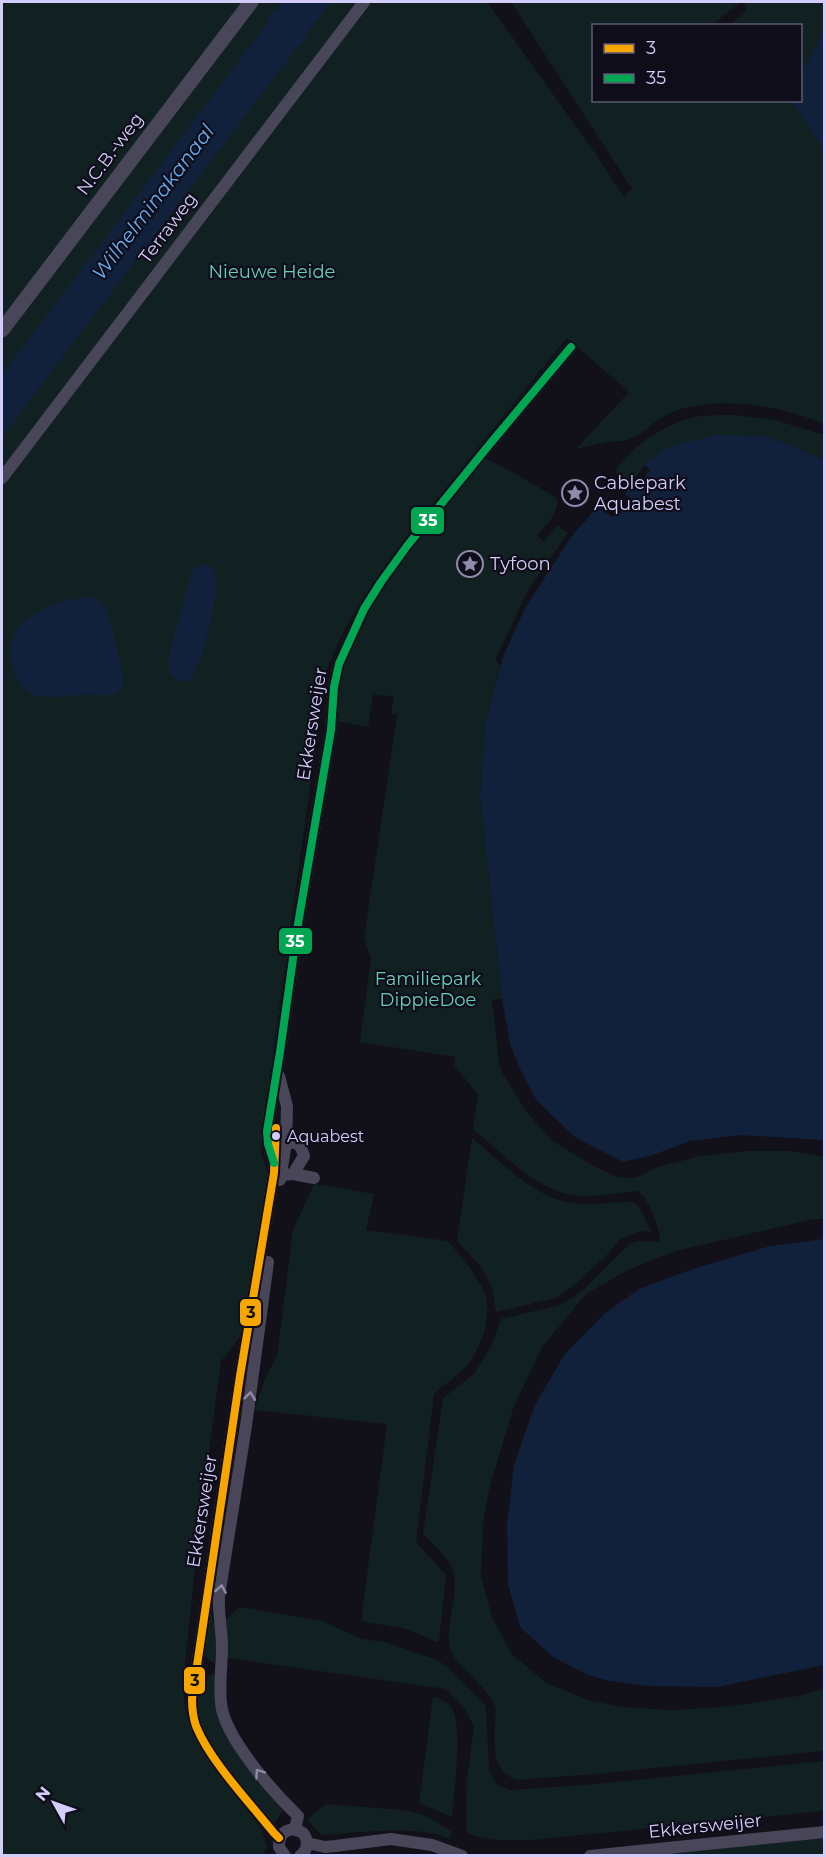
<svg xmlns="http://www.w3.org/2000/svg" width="826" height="1857" viewBox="0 0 826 1857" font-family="Montserrat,sans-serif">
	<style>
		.green { fill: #112122 }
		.water { fill: #12213b }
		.pier { fill: #121018 }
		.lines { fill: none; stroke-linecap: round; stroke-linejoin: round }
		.minor { stroke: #484658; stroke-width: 12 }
		.tertiary { stroke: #484658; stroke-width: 15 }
		.bus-1-casing { stroke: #100d1b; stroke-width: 12 }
		.bus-2-casing { stroke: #100d1b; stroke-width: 12 }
		.bus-1 { stroke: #f7a600; stroke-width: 8 }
		.bus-2 { stroke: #00a651; stroke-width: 8 }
		.oneway { stroke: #8e8aa8 }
		.bus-dot { fill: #d3cdf9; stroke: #100d1b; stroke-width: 2 }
		.labels { text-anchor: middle; stroke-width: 4.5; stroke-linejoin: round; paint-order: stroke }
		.bus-label { font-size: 16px; fill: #d3cdf9; stroke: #100d1b; text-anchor: start }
		.street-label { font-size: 18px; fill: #d3cdf9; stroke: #100d1b }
		.park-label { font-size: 18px; fill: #63cfb7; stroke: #100d1b }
		.poi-label { font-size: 18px; fill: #d3cdf9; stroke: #100d1b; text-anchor: start }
		.water-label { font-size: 20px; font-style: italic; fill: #67aced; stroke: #100d1b }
		.line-badge { stroke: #100d1b; stroke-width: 2 }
		.badge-label { font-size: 16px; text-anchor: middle; font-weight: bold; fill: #fff }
		.pale-badge-label { font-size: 16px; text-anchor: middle; font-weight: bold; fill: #111 }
	</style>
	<rect width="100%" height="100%" fill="#121018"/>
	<!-- green -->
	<g class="green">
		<path d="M2,2H487L595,153L624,197L632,189L511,2H741L712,25L594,26V100L791,101L824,150V424C780,405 714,394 668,414C654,420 644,435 630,439C623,442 614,441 607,442C596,444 586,447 576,449L629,392L567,338C528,386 489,434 451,481C403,540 352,600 326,673L262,1131L261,1153L270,1178L242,1335L221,1361L200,1520L183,1683L185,1707L194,1736L262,1830L267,1847L263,1853L258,1855H2Z"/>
		<path d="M744,2H824V28L808,62L801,71L800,26H728L746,12Z"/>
		<path d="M735,415L775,420L824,435V460L789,444L764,436L644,465L633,482H623L615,471C632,445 670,420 701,416C712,415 724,415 735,415Z"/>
		<path d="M485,458L507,469L557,498C558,515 547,524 537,536L544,541L557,525L568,533L528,590L496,659L500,666L485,724L480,796L502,998L492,1000L499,1064L503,1074L528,1114L554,1142L592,1165L617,1177L631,1178L640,1176L654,1168L700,1156L747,1151H791L824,1157V1219H814L676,1251L628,1270L586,1294L542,1347L514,1406L490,1485L483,1524L481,1576L492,1618L512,1654L545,1682L588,1700L622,1707L673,1710L734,1706L798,1696L824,1689V1751L595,1774L516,1780C490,1769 495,1745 495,1720C495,1716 497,1710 495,1706C489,1688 453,1664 450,1648C444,1621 462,1592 451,1566C446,1554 432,1544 423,1534L443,1398L474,1374L491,1346L501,1319L561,1305L582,1291L629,1244L638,1241L660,1242C660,1228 649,1199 638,1191C620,1193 601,1196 582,1196C538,1194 505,1155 473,1129L478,1095L454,1065L455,1057L360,1042L371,958L364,938L397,715L391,714L394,696L373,695L368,727L332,720L339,674L353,638L381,590L412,546Z"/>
		<path d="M472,1138C504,1164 538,1202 581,1204C598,1204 616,1202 632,1202L638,1205L652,1232L641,1231L621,1238L607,1255L573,1286L556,1298L496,1312L492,1288L481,1267L457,1241Z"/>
		<path d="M314,1184L374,1194L366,1230L448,1241C459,1254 480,1279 485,1294C493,1317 479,1355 462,1371C453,1379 443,1385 434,1394L416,1542L446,1575L439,1641L437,1642L406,1629L361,1621L387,1424L254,1410L265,1379L277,1356L293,1230Z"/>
		<path d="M239,1607L322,1621L359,1638L388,1643L437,1660L449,1668L486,1706L489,1770L497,1785L511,1790L596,1784L824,1761V1811L530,1840C507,1840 487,1842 466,1832L467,1780L474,1726L463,1706L446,1689L227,1658L225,1620Z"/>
		<path d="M210,1610L217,1636L215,1663L210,1661L204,1654Z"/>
		<path d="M215,1673V1701L262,1786L283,1810L273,1826L223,1761L201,1727L197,1699L198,1683L203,1677Z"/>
		<path d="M433,1697C442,1698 451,1704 454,1713C462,1736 454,1791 452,1817L419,1803Z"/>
		<path d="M326,1804L403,1810L424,1815L451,1831L450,1839C417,1824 358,1833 321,1835L307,1819Z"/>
		<path d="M824,1838V1855H648Z"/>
	</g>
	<!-- water -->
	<g class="water">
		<path d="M284,2H331L307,33L308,35L299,46H298L2,437V375L268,22L267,20L275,9L277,10Z"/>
		<path d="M824,28V150L791,101L800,100L801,71L808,62Z"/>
		<path d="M716,435L764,436L789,444L824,460V1140L740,1135L690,1141L653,1155L623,1162L575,1137L537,1101L520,1069L510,1044L502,998L480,796L485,724L503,657L525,608L571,537L617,485L623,482L626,478L634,482L644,465L668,447Z"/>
		<path d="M202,564C206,565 211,565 214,570C222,587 203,659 193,675C190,680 187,681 181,682C171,677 168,670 168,660L191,573L195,568Z"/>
		<path d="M88,597C93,597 97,598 101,602C110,612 120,661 123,677C124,686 120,691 113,695C102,695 91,694 80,695C64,695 45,701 30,693C20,687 16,677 13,667C0,619 50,602 88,597Z"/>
		<path d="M824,1239V1665L717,1687L648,1686L609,1681L588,1675L553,1657L520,1627L508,1584L507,1524L514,1465L535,1405L564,1355L604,1314L639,1289L690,1270L770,1246Z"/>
	</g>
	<!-- pier -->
	<path class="pier" d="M644,465L650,469L637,490L631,486L625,494L630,498L619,515L616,514L613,517L598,508L617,485L623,482L626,478L634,482Z"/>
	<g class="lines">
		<!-- minor -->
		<g class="minor">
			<path d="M2,478L364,2"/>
			<path d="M279,1076L287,1106L286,1143L280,1148"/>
			<path d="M274,1157V1173L240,1376L192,1699C192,1708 193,1717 196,1726C210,1761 250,1803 274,1833L279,1838"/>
			<path d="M274,1163L268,1144L267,1131L280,1052L297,930L331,730L334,687L339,664L364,609L381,582L407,546L489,445L571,347"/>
			<path d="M293,1174L314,1178"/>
			<path d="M280,1180L286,1143C297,1141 301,1145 304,1156L293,1174L281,1175"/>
			<path d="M268,1262L246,1426L219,1596C218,1613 222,1630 222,1647C222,1665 219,1685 221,1703C224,1737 273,1792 298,1816L295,1829"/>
			<path d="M307,1843L325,1847L335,1846L391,1839L432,1845L462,1856"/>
			<path d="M285,1856L279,1847C278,1832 290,1825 303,1833C309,1841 308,1850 300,1856"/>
			<path d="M590,1856L824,1832"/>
		</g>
		<!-- tertiary -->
		<path class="tertiary" d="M2,330L251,2"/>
		<defs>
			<path id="bus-1" d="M276,1128L274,1173L240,1376L192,1699C192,1708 193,1717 196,1726C210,1761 250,1803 274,1833L279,1838"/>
			<path id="bus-2" d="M274,1163L268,1144L267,1131L280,1052L297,930L331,730L334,687L339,664L364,609L381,582L407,546L489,445L571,347"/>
		</defs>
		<!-- bus-1 casing -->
		<use href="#bus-1" class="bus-1-casing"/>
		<!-- bus-2 casing -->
		<use href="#bus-2" class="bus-2-casing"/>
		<!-- bus-1 -->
		<use href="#bus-1" class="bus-1"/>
		<!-- bus-2 -->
		<use href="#bus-2" class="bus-2"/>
	</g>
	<!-- one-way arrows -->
	<defs><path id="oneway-chevron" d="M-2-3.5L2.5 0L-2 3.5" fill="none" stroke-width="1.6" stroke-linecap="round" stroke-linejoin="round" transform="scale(1.5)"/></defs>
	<g class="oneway">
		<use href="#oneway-chevron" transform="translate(250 1396) rotate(-83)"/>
		<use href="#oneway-chevron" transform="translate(221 1589) rotate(-81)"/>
		<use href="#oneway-chevron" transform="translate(259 1773) rotate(-125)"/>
	</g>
	<!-- icons -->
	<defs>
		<symbol id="sight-ring" viewBox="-11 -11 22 22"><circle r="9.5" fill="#100d1b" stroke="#8f8baa" stroke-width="1.5"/><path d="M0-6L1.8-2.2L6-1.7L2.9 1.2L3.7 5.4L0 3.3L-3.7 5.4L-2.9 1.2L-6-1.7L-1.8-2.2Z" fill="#8f8baa"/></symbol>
	</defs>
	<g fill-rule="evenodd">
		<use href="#sight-ring" x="560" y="478" width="30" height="30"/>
		<use href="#sight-ring" x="455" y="549" width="30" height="30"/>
	</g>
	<!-- markers -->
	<circle class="bus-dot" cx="276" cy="1136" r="5"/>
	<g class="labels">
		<!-- bus labels -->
		<g class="bus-label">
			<text x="287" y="1142">Aquabest</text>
		</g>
		<!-- street labels -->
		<g class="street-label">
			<text transform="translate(110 154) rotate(-53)" y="6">N.C.B.-weg</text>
			<text transform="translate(168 228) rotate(-53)" y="6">Terraweg</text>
			<text transform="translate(312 724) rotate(-81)" y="6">Ekkersweijer</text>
			<text transform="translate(202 1511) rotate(-81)" y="6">Ekkersweijer</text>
			<text transform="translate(705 1826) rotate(-6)" y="6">Ekkersweijer</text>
		</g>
		<!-- park labels -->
		<g class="park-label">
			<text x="272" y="278">Nieuwe Heide</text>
			<text x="428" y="985">Familiepark<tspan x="428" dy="21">DippieDoe</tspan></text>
		</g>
		<!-- poi labels -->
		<g class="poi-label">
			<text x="594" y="489">Cablepark<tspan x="594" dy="21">Aquabest</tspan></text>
			<text x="490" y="570">Tyfoon</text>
		</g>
		<!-- water labels -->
		<g class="water-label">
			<text transform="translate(153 202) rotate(-53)" y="7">Wilhelminakanaal</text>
		</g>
	</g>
	<g class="line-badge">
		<rect x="410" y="506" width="35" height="29" rx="6" fill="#00a651"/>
		<rect x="278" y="927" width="35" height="28" rx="6" fill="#00a651"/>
		<rect x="239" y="1298" width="23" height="29" rx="6" fill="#f7a600"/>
		<rect x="183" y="1666" width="23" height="29" rx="6" fill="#f7a600"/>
	</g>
	<g class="badge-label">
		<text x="428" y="526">35</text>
		<text x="295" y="947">35</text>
	</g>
	<g class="pale-badge-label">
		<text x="251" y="1318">3</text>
		<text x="195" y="1686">3</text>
	</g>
	<!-- border -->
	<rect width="826" height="1857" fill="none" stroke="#d3cdf9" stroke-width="6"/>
	<!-- legend -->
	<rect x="592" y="24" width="210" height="78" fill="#100d1b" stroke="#5e5a74" stroke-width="1.5"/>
	<rect x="604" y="44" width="30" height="9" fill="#f7a600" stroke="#5e5a74" stroke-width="1.5"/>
	<text x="646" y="54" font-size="18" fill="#d3cdf9">3</text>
	<rect x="604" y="74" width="30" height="9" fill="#00a651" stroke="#5e5a74" stroke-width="1.5"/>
	<text x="646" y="84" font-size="18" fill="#d3cdf9">35</text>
	<!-- north arrow -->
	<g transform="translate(54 1803) rotate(310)" stroke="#100d1b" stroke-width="4.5" paint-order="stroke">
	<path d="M0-4.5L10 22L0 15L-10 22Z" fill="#d3cdf9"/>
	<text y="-9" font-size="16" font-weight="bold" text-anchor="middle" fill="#d3cdf9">N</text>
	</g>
</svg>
